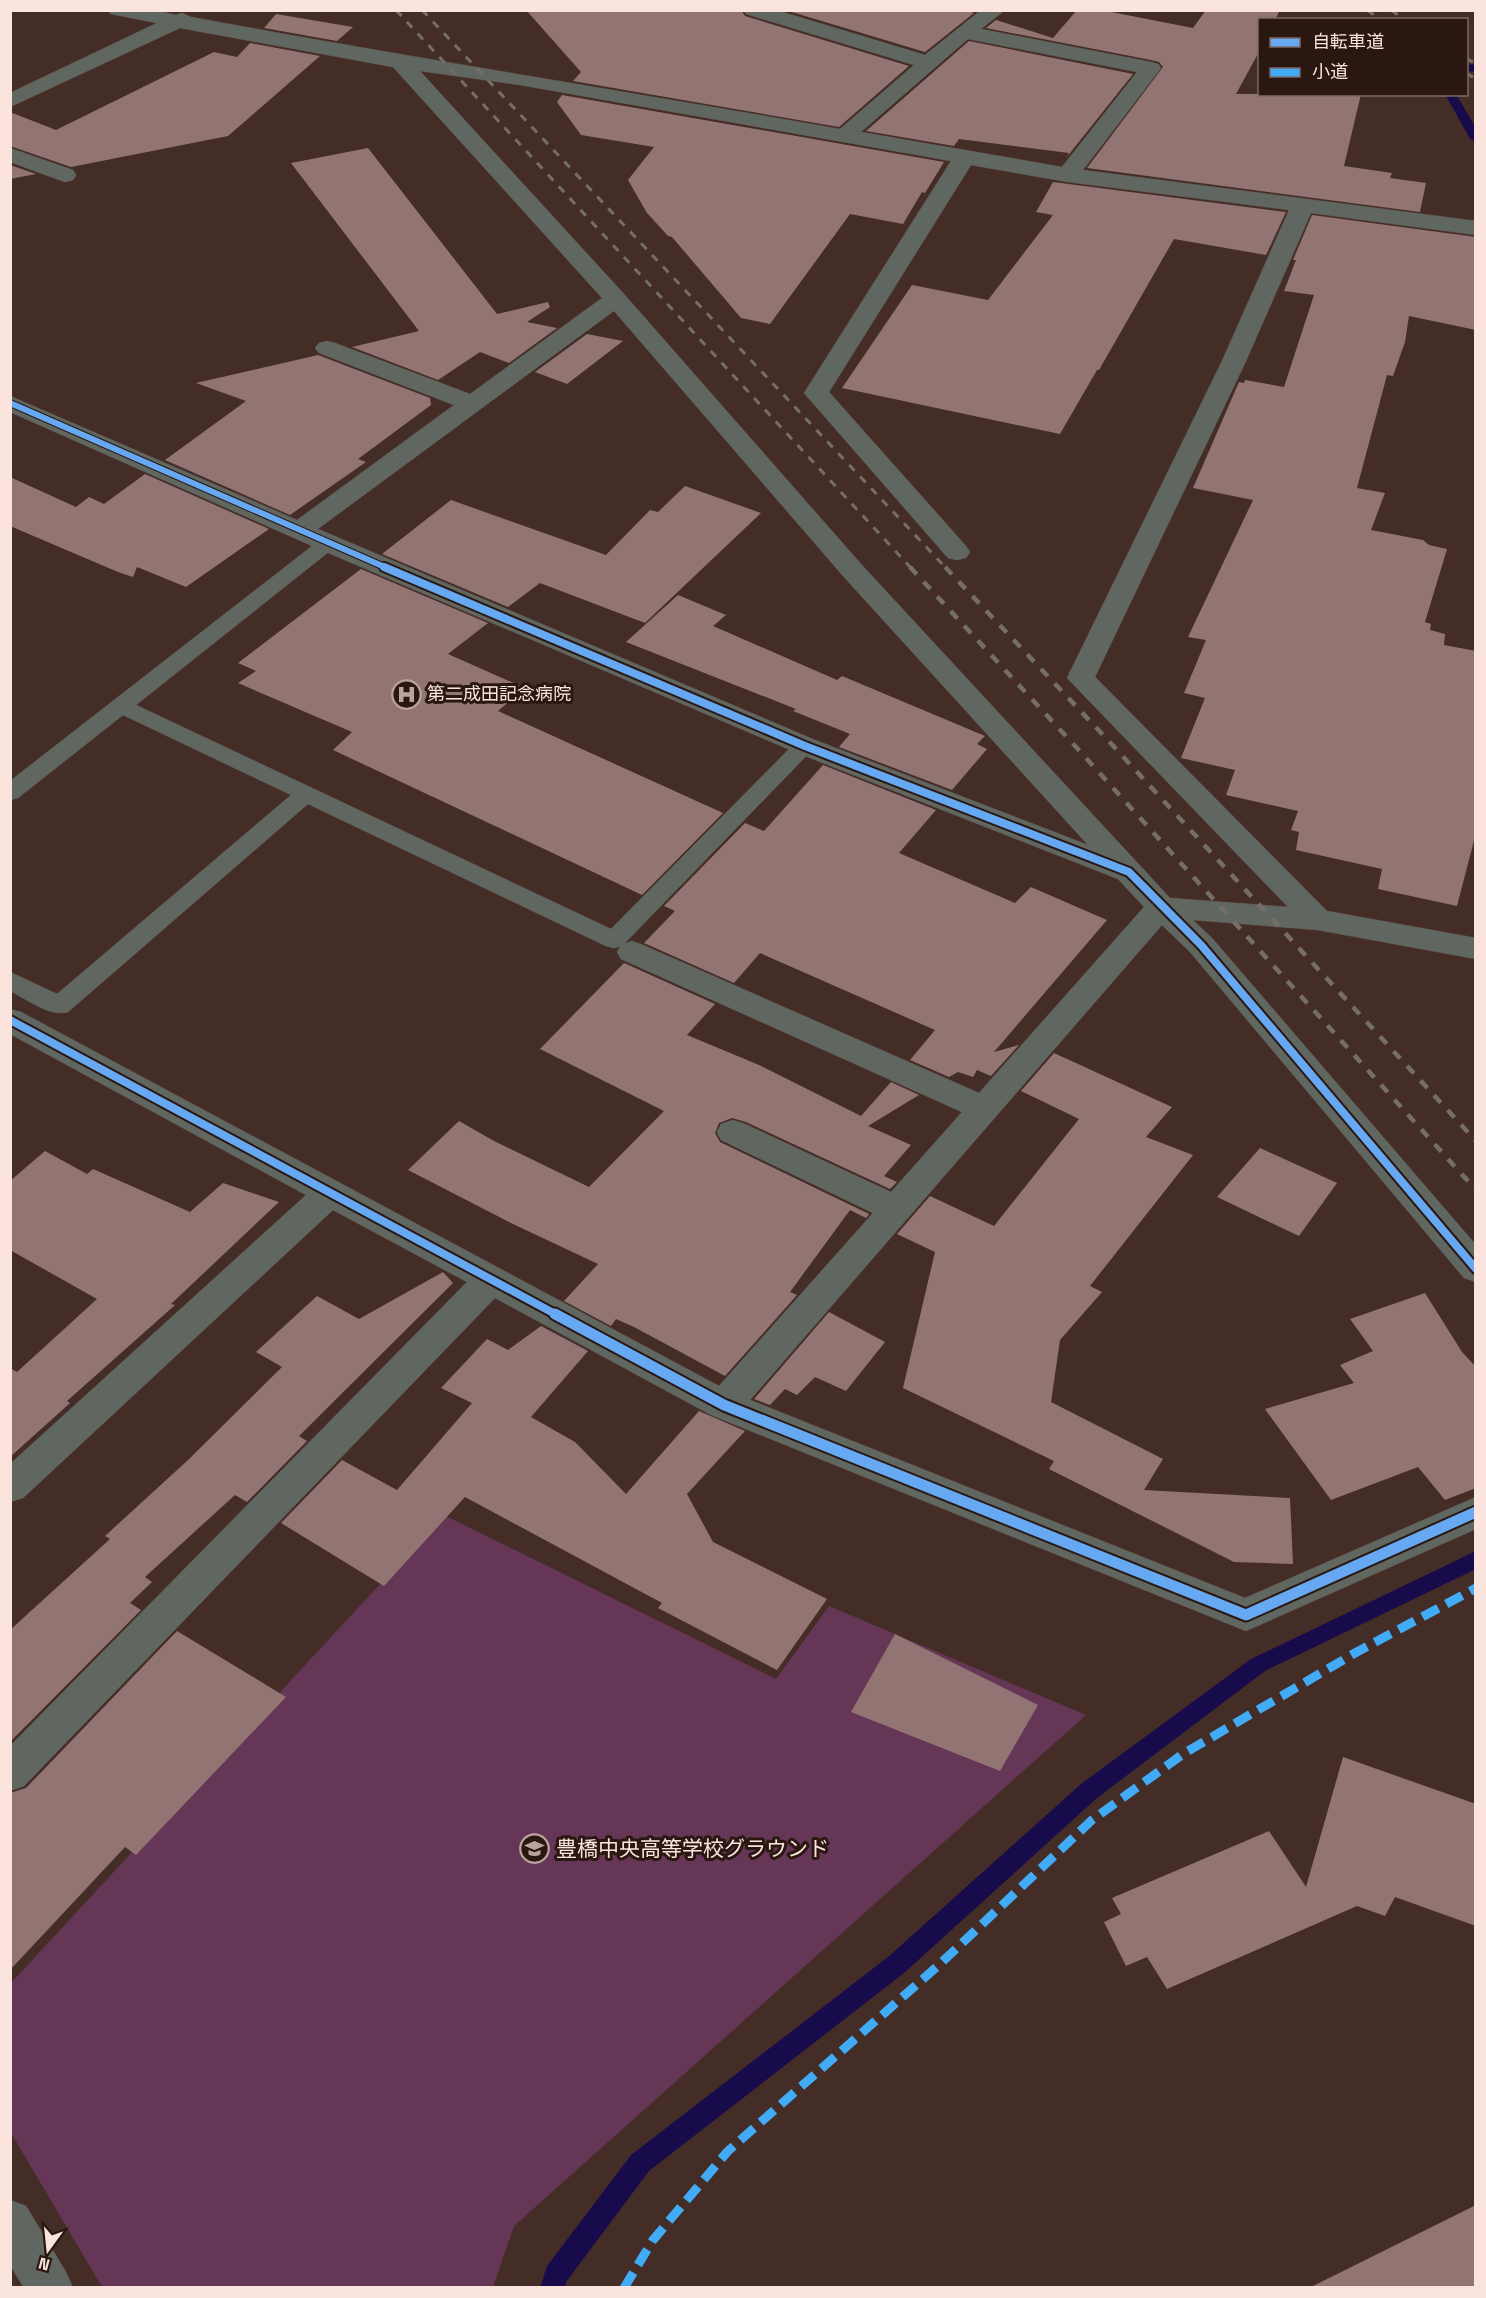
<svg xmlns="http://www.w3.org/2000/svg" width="1486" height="2298" viewBox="0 0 1486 2298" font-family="'Space Grotesk','Noto Sans JP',sans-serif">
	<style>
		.green { fill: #653655 }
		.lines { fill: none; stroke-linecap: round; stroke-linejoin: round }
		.stream { fill: #180b4b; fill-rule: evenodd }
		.building { fill: #927573 }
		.lane-casing { stroke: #5f4c47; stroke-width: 1 }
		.street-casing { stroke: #5f4c47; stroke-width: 1 }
		.lane { fill: #606760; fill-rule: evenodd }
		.street { fill: #606760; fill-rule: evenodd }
		.rail-far1 { stroke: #756e68; stroke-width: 3; stroke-dasharray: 8 8; stroke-linecap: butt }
		.rail { stroke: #756e68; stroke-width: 4.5; stroke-dasharray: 10 10; stroke-linecap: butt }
		.quiet { stroke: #42abf6; stroke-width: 9; stroke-dasharray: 18 9; stroke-linecap: butt }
		.cycleway-far2-casing { stroke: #2a1711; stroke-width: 8 }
		.cycleway-far1-casing { stroke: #2a1711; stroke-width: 12 }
		.cycleway-casing { stroke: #2a1711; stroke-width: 15 }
		.cycleway-far2 { stroke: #66a8f1; stroke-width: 6 }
		.cycleway-far1 { stroke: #66a8f1; stroke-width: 8 }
		.cycleway { stroke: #66a8f1; stroke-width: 11 }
		.labels { text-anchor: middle; stroke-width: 6; stroke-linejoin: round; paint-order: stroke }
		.poi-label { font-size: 18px; fill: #fbe4dd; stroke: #2a1711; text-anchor: start }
		.near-poi-label { font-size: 21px; fill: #fbe4dd; stroke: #2a1711; text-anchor: start }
	</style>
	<rect width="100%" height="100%" fill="#442d27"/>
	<!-- green -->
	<path class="green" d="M444,1515L776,1679L829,1606L1086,1715L514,2226L493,2287H102L11,2133L10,1984Z"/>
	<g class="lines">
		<!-- stream -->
		<g class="stream">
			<path d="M1476,64V71L1466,72V65Z"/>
			<path d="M1445,94H1456L1476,128V142L1470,139Z"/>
			<path d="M1476,1551V1569L1265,1671L1097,1798L904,1973L649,2171L566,2282L565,2288H540L547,2266L631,2155L888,1957L1081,1784L1251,1659Z"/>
		</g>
	</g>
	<!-- building -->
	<g class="building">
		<path d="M526,10H741L745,16L909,66L839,127L573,81L581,72Z"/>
		<path d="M785,10H967L974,13L925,52Z"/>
		<path d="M1077,10H1101L1193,28L1206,10H1280L1275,20H1260V50L1236,94H1361L1344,166L1392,173L1390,178L1426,183L1420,212L1087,168L1163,67L1159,62L1151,60L986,28L996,20L1053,38Z"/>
		<path d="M276,14L353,27L337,41L264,28Z"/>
		<path d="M969,41L1133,74L1066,158L1069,153L959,139L954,146L866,131Z"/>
		<path d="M250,43L320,56L228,136L71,167L10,146V112L56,130L214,52L237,57Z"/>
		<path d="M562,95L944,162L925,193L922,192L903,224L850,214L770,324L741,318L672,237L668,236L647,213L628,180L654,147L581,135L557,102Z"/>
		<path d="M368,148L497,314L548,302L550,307L527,322L557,328L509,363L480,352L438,380L352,347L419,331L291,163Z"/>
		<path d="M10,165L36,174L10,179Z"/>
		<path d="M1053,182L1286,212L1266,255L1174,239L1099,370H1097L1060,434L842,388L912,285L988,300L1053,215L1036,212Z"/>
		<path d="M1312,215L1476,237V330L1409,316L1405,342L1393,376L1387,375L1357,488L1385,493L1371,530L1423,540L1429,545L1447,549L1425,622L1431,624L1430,630L1445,634L1444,645L1476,651V833L1457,906L1378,889L1382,869L1296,850L1299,832L1291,830L1298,811L1226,795L1235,770L1181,758L1205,698L1184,693L1206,640L1188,637L1253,500L1193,488L1239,382L1244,383L1245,380L1284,387L1314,295L1284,291L1296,260H1293Z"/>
		<path d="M587,334L623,341L567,384L535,372Z"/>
		<path d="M318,355L430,398L431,405L358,459L366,462L290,515L165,460L246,401L196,383Z"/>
		<path d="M145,474L269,529L186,587L137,567L133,577L118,572L10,526V477L76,507L89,497L104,504Z"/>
		<path d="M685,486L761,513L645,623L540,583L508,607L382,554L451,500L606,555L650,510L658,512Z"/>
		<path d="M361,569L488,623L448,654L525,688L498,711L723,813L642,895L333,750L352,732L238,683L256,671L238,663Z"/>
		<path d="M678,595L726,615L713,626L837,680L842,676L985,736L977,744L987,749L952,790L839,747L850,734L793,711L796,709L626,642Z"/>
		<path d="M823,765L936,810L899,853L1015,903L1031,887L1107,920L994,1052L1019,1045L991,1076L977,1070L973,1077L958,1072L949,1077L910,1060L935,1030L760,953L734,983L644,943L675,911L664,906L745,823L764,831Z"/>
		<path d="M624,963L715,1004L687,1035L759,1065L861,1116L891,1082L919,1095L868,1126L911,1145L884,1176L897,1182L890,1189L746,1122L732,1118L719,1123L715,1133L720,1142L869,1214L866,1218L850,1210L790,1292L797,1295L725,1376L634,1327L616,1319L611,1326L564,1301L598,1264L513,1224L408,1170L459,1121L494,1141L589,1187L664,1111L540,1049Z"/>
		<path d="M1054,1053L1172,1107L1146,1137L1193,1155L1090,1286L1102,1292L1060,1340L1051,1402L1163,1459L1144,1490L1290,1498L1293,1564L1234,1562L1049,1469L1054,1461L903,1388L935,1252L897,1234L930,1196L994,1226L1079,1119L1021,1091Z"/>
		<path d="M1260,1148L1337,1183L1299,1236L1217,1197Z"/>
		<path d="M45,1151L87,1174L93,1169L190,1212L223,1183L279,1202L171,1304L175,1305L67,1401L70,1403L10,1457V1368L17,1372L97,1299L10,1250V1181Z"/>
		<path d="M443,1272L453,1283L299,1436L307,1441L247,1502L235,1495L145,1577L152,1582L130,1603L141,1610L10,1742V1630L110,1539L105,1536L188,1460L282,1367L256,1352L317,1296L359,1319Z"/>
		<path d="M1425,1293L1462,1352L1476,1367V1488L1445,1500L1418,1467L1331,1500L1265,1409L1354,1383L1340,1365L1373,1351L1350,1319Z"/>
		<path d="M829,1312L885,1342L846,1391L815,1377L797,1395L785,1389L770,1405L754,1399Z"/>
		<path d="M541,1326L588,1351L531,1417L575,1442L626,1494L699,1411L745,1431L687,1494L713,1542L827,1599L777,1670L658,1608L662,1603L465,1497L384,1586L281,1523L342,1460L397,1490L472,1403L441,1388L487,1339L508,1350Z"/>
		<path d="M177,1631L286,1697L136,1855L125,1847L10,1970V1793L26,1788Z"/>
		<path d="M895,1634L1038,1705L1000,1771L851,1712Z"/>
		<path d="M1343,1757L1476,1804V1926L1395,1897L1385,1916L1357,1906L1167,1989L1147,1957L1126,1966L1104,1922L1121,1914L1112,1898L1269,1831L1306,1887Z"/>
		<path d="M1476,2205V2288H1309Z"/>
	</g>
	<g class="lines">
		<defs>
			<path id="lane" d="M328,537L335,539L338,543L335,547L136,705L611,929L797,741L805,739L813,741L816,746L622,946L614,948L606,946L308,804L68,1012C49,1017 27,999 10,991V972L57,994L291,795L123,715L18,798L10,800V781L321,539Z"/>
			<g id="street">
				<path d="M108,10H154L176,15L182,13L191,17C407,57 624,91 840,129L914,65L746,14L743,10H776L925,55L981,10H1005L981,29L1151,62L1158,64L1161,68L1083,170L1476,221V235L1311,213L1246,361L1095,677L1327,911L1476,938V959L1318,930L1193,920L1212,938L1476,1245V1282L1464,1278L1190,952L1162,925L750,1400L1245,1598L1476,1497V1529L1246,1631L711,1415L495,1298L24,1786L10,1791V1746L467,1282L333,1210L23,1498L10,1502V1464L306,1195L10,1034V1009L21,1012L719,1386L873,1213L721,1140L717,1132L721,1124L733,1120L745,1124L891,1192L962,1112L621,959L617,952L621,945L632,941L643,945L979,1093L1144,907L1118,879L795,752L319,549L10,412V396L297,520L454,405L319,353L315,348L319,343L327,341L335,343L470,394L602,298L393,67L180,28L10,107V93L157,23L111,14ZM968,39L1137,72L1062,167L861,132ZM420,71L520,85L951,161L804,393L948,558L957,560L966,558L970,552L966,546L829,392L971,165L1068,182L1289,210L1222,361L1067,678L1288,907L1170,898L861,564L624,294ZM614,311L843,576L1088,845L815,740L318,529Z"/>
				<path d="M10,148L73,170L76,175L73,180L65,182L10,162Z"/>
				<path d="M10,2200L26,2206L66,2272L73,2288H24L10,2265Z"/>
			</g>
		</defs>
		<!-- lane casing -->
		<use href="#lane" class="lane-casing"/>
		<!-- street casing -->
		<use href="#street" class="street-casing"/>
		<!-- lane -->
		<use href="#lane" class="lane"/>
		<!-- street -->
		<use href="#street" class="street"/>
		<!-- rail-far1 -->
		<g class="rail-far1">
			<path d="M396,10L911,568"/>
			<path d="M422,10L946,568"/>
			<path d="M1367,10L1381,20"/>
			<path d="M1391,10L1405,20"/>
			<path d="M1466,58L1476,64"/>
			<path d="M1466,73L1476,79"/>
		</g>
		<!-- rail -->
		<g class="rail">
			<path d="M910,567L1076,747L1476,1190"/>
			<path d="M945,567L1105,737L1476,1141"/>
		</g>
		<!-- quiet -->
		<path class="quiet" d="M624,2288L653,2240L728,2151L940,1964L1092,1820L1183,1754L1355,1653L1476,1588"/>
		<defs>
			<path id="cycleway-far2" d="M10,403L387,568"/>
			<g id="cycleway-far1">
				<path d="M384,567L805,746L1129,872L1201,945L1476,1269"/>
				<path d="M10,1020L557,1315"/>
			</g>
			<path id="cycleway" d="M555,1314L724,1405L1246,1615L1476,1512"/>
		</defs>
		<!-- cycleway-far2 casing -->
		<use href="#cycleway-far2" class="cycleway-far2-casing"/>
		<!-- cycleway-far1 casing -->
		<use href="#cycleway-far1" class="cycleway-far1-casing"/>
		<!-- cycleway casing -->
		<use href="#cycleway" class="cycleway-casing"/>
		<!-- cycleway-far2 -->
		<use href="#cycleway-far2" class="cycleway-far2"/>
		<!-- cycleway-far1 -->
		<use href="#cycleway-far1" class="cycleway-far1"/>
		<!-- cycleway -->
		<use href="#cycleway" class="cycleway"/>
	</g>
	<!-- icons -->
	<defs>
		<symbol id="hospital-ring" viewBox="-11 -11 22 22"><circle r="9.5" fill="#2a1711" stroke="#bba49d" stroke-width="1.5"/><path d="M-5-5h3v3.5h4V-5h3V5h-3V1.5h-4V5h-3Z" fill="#bba49d"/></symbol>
		<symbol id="school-ring" viewBox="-11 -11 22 22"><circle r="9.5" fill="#2a1711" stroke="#bba49d" stroke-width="1.5"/><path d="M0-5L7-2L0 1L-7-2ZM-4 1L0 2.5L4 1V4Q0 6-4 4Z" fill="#bba49d"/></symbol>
	</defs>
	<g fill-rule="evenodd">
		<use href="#hospital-ring" x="390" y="678" width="33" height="33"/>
		<use href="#school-ring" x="518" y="1832" width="33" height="33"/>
	</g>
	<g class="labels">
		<!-- poi labels -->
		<g class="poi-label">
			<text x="427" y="700">第二成田記念病院</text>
		</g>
		<!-- near-poi labels -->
		<g class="near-poi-label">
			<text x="556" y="1856">豊橋中央高等学校グラウンド</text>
		</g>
	</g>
	<!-- border -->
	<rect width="1486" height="2298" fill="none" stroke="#fbe4dd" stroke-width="24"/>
	<!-- legend -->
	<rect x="1258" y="18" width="210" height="78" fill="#2a1711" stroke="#7e6963" stroke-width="1.5"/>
	<rect x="1270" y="38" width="30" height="9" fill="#66a8f1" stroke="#7e6963" stroke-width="1.5"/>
	<text x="1312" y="48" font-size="18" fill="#fbe4dd">自転車道</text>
	<rect x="1270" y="68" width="30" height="9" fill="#42abf6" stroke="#7e6963" stroke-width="1.5"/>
	<text x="1312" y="78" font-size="18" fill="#fbe4dd">小道</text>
	<!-- north arrow -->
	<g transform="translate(48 2250) rotate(195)" stroke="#2a1711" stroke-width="4.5" paint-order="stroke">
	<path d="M0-4.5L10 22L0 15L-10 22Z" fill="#fbe4dd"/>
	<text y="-9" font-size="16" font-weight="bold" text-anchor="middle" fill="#fbe4dd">N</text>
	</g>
</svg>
